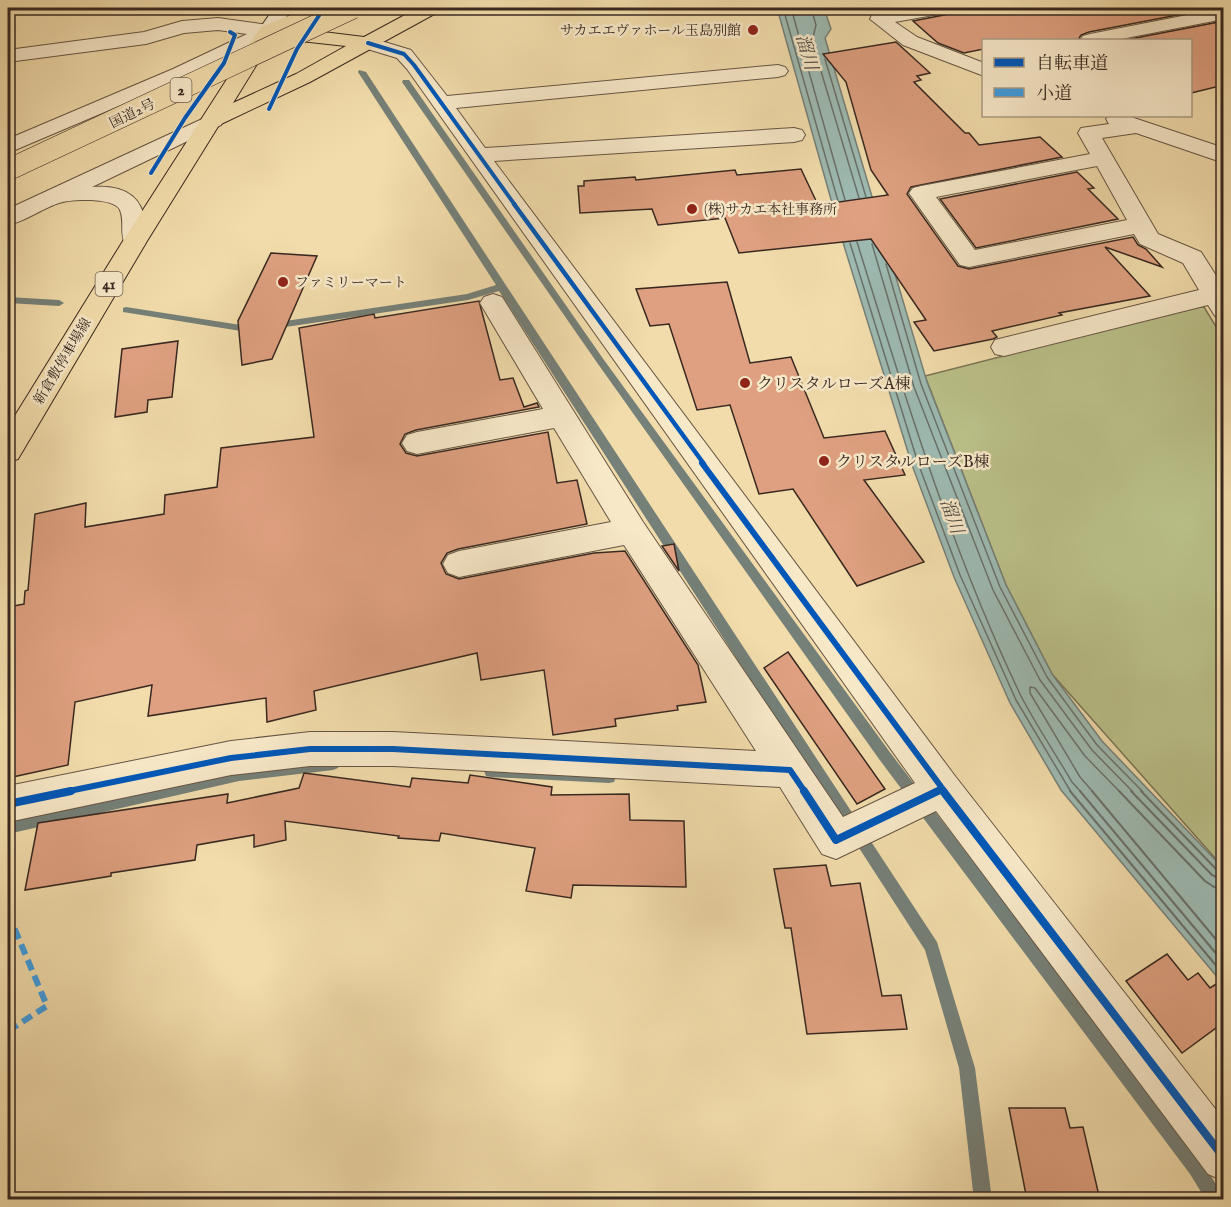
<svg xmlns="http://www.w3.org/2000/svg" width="1231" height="1207" viewBox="0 0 1231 1207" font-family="'IM FELL English','Noto Serif JP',serif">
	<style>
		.green { fill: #bac089; stroke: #797455; stroke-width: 1.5 }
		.water { fill: #9dbab2; stroke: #758078; stroke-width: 1.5 }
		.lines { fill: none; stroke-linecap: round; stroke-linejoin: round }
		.shore-far1 { stroke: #6a716a; stroke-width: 1.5 }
		.shore { stroke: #6a716a; stroke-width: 2 }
		.stream { fill: #758078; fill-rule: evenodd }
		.building { fill: #dea080; stroke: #382821; stroke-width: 1.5 }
		.street-casing { stroke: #654; stroke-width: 2 }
		.secondary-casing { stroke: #382821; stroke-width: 2 }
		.primary-casing { stroke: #382821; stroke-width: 2 }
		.street { fill: #f7e8c8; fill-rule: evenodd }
		.secondary { fill: #f7e8c8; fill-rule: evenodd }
		.primary { fill: #f2dcab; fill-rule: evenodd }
		.highway-bridge-casing { stroke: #382821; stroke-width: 22; stroke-linecap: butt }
		.highway-bridge { stroke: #f2dcab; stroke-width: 21 }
		.quiet { stroke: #3e9ce0; stroke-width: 6; stroke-dasharray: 11 6; stroke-linecap: butt }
		.cycleway-far3-casing { stroke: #f7e8c8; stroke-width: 6 }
		.cycleway-far2-casing { stroke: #f7e8c8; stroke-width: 8 }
		.cycleway-far1-casing { stroke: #f7e8c8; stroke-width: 10 }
		.cycleway-casing { stroke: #f7e8c8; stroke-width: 11 }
		.cycleway-far3 { stroke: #0057b8; stroke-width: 4 }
		.cycleway-far2 { stroke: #0057b8; stroke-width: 4.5 }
		.cycleway-far1 { stroke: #0057b8; stroke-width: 6 }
		.cycleway { stroke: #0057b8; stroke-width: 8 }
		.poi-dot { fill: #8f2418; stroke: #f7e8c8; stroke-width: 2 }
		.labels { text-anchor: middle; stroke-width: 5; stroke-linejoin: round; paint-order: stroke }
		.far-poi-label { font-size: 14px; fill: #382821; stroke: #f7e8c8; text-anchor: start }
		.far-street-label { font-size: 14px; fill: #382821; stroke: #f7e8c8 }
		.shield { fill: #f7e8c8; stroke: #716253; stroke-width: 1.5 }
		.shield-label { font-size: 15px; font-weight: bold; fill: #382821 }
		.poi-label { font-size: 16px; fill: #382821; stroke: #f7e8c8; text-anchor: start }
		.water-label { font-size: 18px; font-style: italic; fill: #514c45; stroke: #f7e8c8 }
	</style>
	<rect width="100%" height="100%" fill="#f2dcab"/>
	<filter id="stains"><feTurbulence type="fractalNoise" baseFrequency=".00333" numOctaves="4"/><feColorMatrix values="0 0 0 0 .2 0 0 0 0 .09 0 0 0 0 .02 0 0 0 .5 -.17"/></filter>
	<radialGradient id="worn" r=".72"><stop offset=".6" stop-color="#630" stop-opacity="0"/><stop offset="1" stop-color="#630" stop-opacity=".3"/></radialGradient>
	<!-- green -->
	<path class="green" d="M1196,307H1204L1223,338V374L1219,394L1224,415L1223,867L1052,674L1006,585L925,376Z"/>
	<!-- water -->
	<path class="water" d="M777,8H824L831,29L825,38L927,382L1006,585L1052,674L1102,741L1223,868V984L1061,790L1010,703L954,577L912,465L845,249Z"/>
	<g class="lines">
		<!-- shore-far1 -->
		<g class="shore-far1">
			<path d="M783,8L838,201"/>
			<path d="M791,8L845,200"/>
			<path d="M811,8L816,25L812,41L859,198"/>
			<path d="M825,59L866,197"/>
			<path d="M857,242C905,396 951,550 1021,696C1036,725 1055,753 1072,782L1081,792"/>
			<path d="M850,243L918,463L960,575L1016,700L1071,792"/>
			<path d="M872,244L914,387L993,590L1040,680L1092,750L1133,792"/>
			<path d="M886,264L921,384L1000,587L1047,677L1097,745L1143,792"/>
			<path d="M1093,792L1080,777L1030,693V687L1035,688L1085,756L1120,792"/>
		</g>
		<!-- shore -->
		<g class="shore">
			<path d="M1070,791L1224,975"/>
			<path d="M1080,791L1224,963"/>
			<path d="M1092,791L1224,949"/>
			<path d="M1119,791L1205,881L1214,887L1224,889"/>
			<path d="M1131,791L1212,875L1224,880"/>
			<path d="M1141,791L1217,870L1224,872"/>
		</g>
		<!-- stream -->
		<g class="stream">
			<path d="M359,70L366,72L937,942L975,1068L992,1200H974L959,1068L925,950L499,291L468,300L272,329L267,326L272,323L467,294L496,285L358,72Z"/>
			<path d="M403,80H409L604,360L889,751L1202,1162L1222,1194L1224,1200H1206L1190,1174L879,759L598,364L402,82Z"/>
			<path d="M8,297L59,300L64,303L59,306L8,303Z"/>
			<path d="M126,307L247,326L255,325L260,328L258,330L247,332L123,312V308Z"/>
			<path d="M333,758L338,760L340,764L338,768L333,770L239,781L8,834V820L239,769Z"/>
			<path d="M491,765L609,771L614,772L616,777L614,782L609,783L491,777L486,776L484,771L486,766Z"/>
		</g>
	</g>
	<!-- building -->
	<g class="building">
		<path d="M980,8H1214L1089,32L1081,35L1078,40H984V49L964,53L938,43L913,21Z"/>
		<path d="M1224,21V85L1191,93V40H1125Z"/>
		<path d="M896,42L930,73L917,76L921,80L914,82L965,133H969L979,145L1040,137L1062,157L911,187L907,194L958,266L969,269L1133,237L1138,245L1146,249L1162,267L1105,247L1150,296L1059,313L1062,315L992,331L997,337L993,339L934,351L914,322L926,320L871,239L739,253L725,218L658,225L652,209L580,213L578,186H584V181L635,177L636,180L735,170L737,175L801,169L818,205L888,195L871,170L846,82L823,54Z"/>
		<path d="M1077,172L1094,188L1088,189L1118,219L976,248L940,199Z"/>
		<path d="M271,253L317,256L272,359L242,365L238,321Z"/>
		<path d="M727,282L750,363L791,357L824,438L885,431L905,475L864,480L924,562L857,586L793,489L759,494L730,405L697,410L669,324L650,326L636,289Z"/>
		<path d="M479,301L500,380L513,378L524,407L537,403L539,407L416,430L405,434L400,444L406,453L417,456L548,432L557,483L577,480L587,524L458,549L447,553L441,563L446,574L459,579L594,553L625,551L698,665L706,702L677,706L678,710L615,719L616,726L553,735L544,670L481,680L477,653L314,691L316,710L267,722L266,698L148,716L152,685L75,702L68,765L8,778V607L24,604L25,591L28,590L35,514L86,503L85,527L164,514L165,495L217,487L221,448L314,437L299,328L374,314L375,318Z"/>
		<path d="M178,341L172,397L148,400L147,412L115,417L122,349Z"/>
		<path d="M674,544L679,571L662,546Z"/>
		<path d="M788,652L885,789L857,804L764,668Z"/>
		<path d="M304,773L410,787L412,778L468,783L470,775L552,787L551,795L629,794L630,820L684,821L686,887L573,885L571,898L526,891L535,848L441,833L439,841L398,838L399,836L285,821L286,840L254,847V835L197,845L195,860L111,873V876L25,890L38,823L228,794L227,803L299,788Z"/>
		<path d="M826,865L831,886L860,883L882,996L901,995L907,1029L807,1034L791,928H785L774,869Z"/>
		<path d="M1167,954L1188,980L1198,973L1210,988L1224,979V1022L1182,1053L1126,981Z"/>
		<path d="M1009,1108H1065L1070,1128L1083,1127L1100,1200H1027Z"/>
	</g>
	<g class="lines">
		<defs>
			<g id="street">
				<path d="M913,8H952L950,12L895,22L917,37L984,63V76L903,45L870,19L872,15Z"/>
				<path d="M1223,8L1224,19L1116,40H1080L1083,36L1090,34Z"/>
				<path d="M218,18L268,25L275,27L278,31L275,35L187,77L8,153V139L173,69L247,34L218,30L184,33L146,44L8,62V50L144,32L182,21Z"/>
				<path d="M368,37L411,50L447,96L778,65L785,67L788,71L785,75L778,77L456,108L485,148L794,128L802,130L805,135L802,140L794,142L494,161L955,776L1224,1120V1181L1208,1174L936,811L836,859L822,854L780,787L393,766H310L231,775L8,822V786L231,741L310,732H393L756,751L624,545L459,577L448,573L443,564L448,555L459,551L611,522L554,428L417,454L407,451L402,443L407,435L417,432L543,409L480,303L484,297L493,294L502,297L643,522L843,817L915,783L407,69L397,58L361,47L358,43L361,39Z"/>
				<path d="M213,114L221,115L224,120L221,125L92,187C120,185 142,193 145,223C146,232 148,239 144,246L135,249L126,246C119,235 125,222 120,210C114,197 70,199 59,203C41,209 26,221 8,225V209Z"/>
				<path d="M1109,116H1128L1224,148V163L1136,133L1102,138L1158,234L1201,252L1224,288V319L1215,316L1208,305L1004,356L995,354L991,347L995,340L1199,290L1183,263L1140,244L1134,234L969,267L960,265L909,193L913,188L921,186L1090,154L1078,133L1081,128L1109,124L1106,119ZM1097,166L1127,220L975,250L936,197Z"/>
			</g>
			<path id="secondary" d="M274,8H292L275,35H261L258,31Z"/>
			<path id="primary" d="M308,8H332L330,12L291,28L364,37L418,8H440L438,12L310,82L219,125L147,241L18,459L8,462V427L123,241L258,31L261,27ZM273,38L346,46L296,74L233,103Z"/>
		</defs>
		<!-- street casing -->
		<use href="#street" class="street-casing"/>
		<!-- secondary casing -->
		<use href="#secondary" class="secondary-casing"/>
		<!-- primary casing -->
		<use href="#primary" class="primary-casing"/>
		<!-- street -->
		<use href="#street" class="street"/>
		<!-- secondary -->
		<use href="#secondary" class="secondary"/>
		<!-- primary -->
		<use href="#primary" class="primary"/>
		<defs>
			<path id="highway-bridge" d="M8,170L353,8"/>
		</defs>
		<!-- highway-bridge casing -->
		<use href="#highway-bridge" class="highway-bridge-casing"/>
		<!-- highway-bridge -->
		<use href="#highway-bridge" class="highway-bridge"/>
		<!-- quiet -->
		<path class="quiet" d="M8,913L47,1006L8,1031"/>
		<defs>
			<g id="cycleway-far3">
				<path d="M368,43L404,54L414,65L515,205"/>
				<path d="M269,109L297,49L324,8"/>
				<path d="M151,173L185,118L224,63L235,35L230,32"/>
			</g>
			<path id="cycleway-far2" d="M514,204L704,464"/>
			<g id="cycleway-far1">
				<path d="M702,463L945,792"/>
				<path d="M64,792L231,758L310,749H393L790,770L805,792"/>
				<path d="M935,792L942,789"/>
			</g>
			<g id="cycleway">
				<path d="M804,791L836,840L938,791"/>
				<path d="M943,791L1224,1158"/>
				<path d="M8,804L71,791"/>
			</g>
		</defs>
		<!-- cycleway-far3 casing -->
		<use href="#cycleway-far3" class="cycleway-far3-casing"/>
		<!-- cycleway-far2 casing -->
		<use href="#cycleway-far2" class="cycleway-far2-casing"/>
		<!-- cycleway-far1 casing -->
		<use href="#cycleway-far1" class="cycleway-far1-casing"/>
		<!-- cycleway casing -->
		<use href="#cycleway" class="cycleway-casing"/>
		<!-- cycleway-far3 -->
		<use href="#cycleway-far3" class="cycleway-far3"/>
		<!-- cycleway-far2 -->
		<use href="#cycleway-far2" class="cycleway-far2"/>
		<!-- cycleway-far1 -->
		<use href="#cycleway-far1" class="cycleway-far1"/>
		<!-- cycleway -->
		<use href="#cycleway" class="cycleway"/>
	</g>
	<!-- markers -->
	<g class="poi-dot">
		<circle cx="753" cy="30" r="6"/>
		<circle cx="692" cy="209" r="6"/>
		<circle cx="283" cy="282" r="6"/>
		<circle cx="745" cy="383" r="6"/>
		<circle cx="824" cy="461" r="6"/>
	</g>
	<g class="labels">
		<!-- far-poi labels -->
		<g class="far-poi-label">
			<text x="741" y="35" text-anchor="end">サカエエヴァホール玉島別館</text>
			<text x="704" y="214">(株)サカエ本社事務所</text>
			<text x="295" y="287">ファミリーマート</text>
		</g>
		<!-- far-street labels -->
		<g class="far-street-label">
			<text transform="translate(132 113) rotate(-26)" y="5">国道2号</text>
			<text transform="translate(62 361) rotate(-59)" y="5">新倉敷停車場線</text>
		</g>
		<!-- shield labels -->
		<g class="shield">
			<rect x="170.5" y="78" width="21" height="24" rx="4.5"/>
			<rect x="95.5" y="272" width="27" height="24" rx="4.5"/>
		</g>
		<g class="shield-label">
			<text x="181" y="95">2</text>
			<text x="109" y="289">41</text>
		</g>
		<!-- poi labels -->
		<g class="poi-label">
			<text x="757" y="389">クリスタルローズA棟</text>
			<text x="836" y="467">クリスタルローズB棟</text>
		</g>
		<!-- water labels -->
		<g class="water-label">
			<text transform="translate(807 52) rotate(74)" y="6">溜川</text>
			<text transform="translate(952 516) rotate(70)" y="6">溜川</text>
		</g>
	</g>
	<!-- margin -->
	<rect width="1231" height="1207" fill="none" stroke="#f2dcab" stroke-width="30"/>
	<rect x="9" y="9" width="1213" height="1189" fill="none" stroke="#382821" stroke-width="3"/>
	<rect x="15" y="15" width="1201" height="1177" fill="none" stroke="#382821" stroke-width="1.5"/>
	<!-- legend -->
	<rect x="982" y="39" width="210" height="78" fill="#f7e8c8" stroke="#ab9b85" stroke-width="1.5"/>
	<rect x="994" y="58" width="30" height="9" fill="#0057b8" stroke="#ab9b85" stroke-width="1.5"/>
	<text x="1036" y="69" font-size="18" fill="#382821">自転車道</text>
	<rect x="994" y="88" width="30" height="9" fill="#3e9ce0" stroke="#ab9b85" stroke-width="1.5"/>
	<text x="1036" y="99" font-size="18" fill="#382821">小道</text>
	<rect width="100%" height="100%" filter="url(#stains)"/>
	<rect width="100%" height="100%" fill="url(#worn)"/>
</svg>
